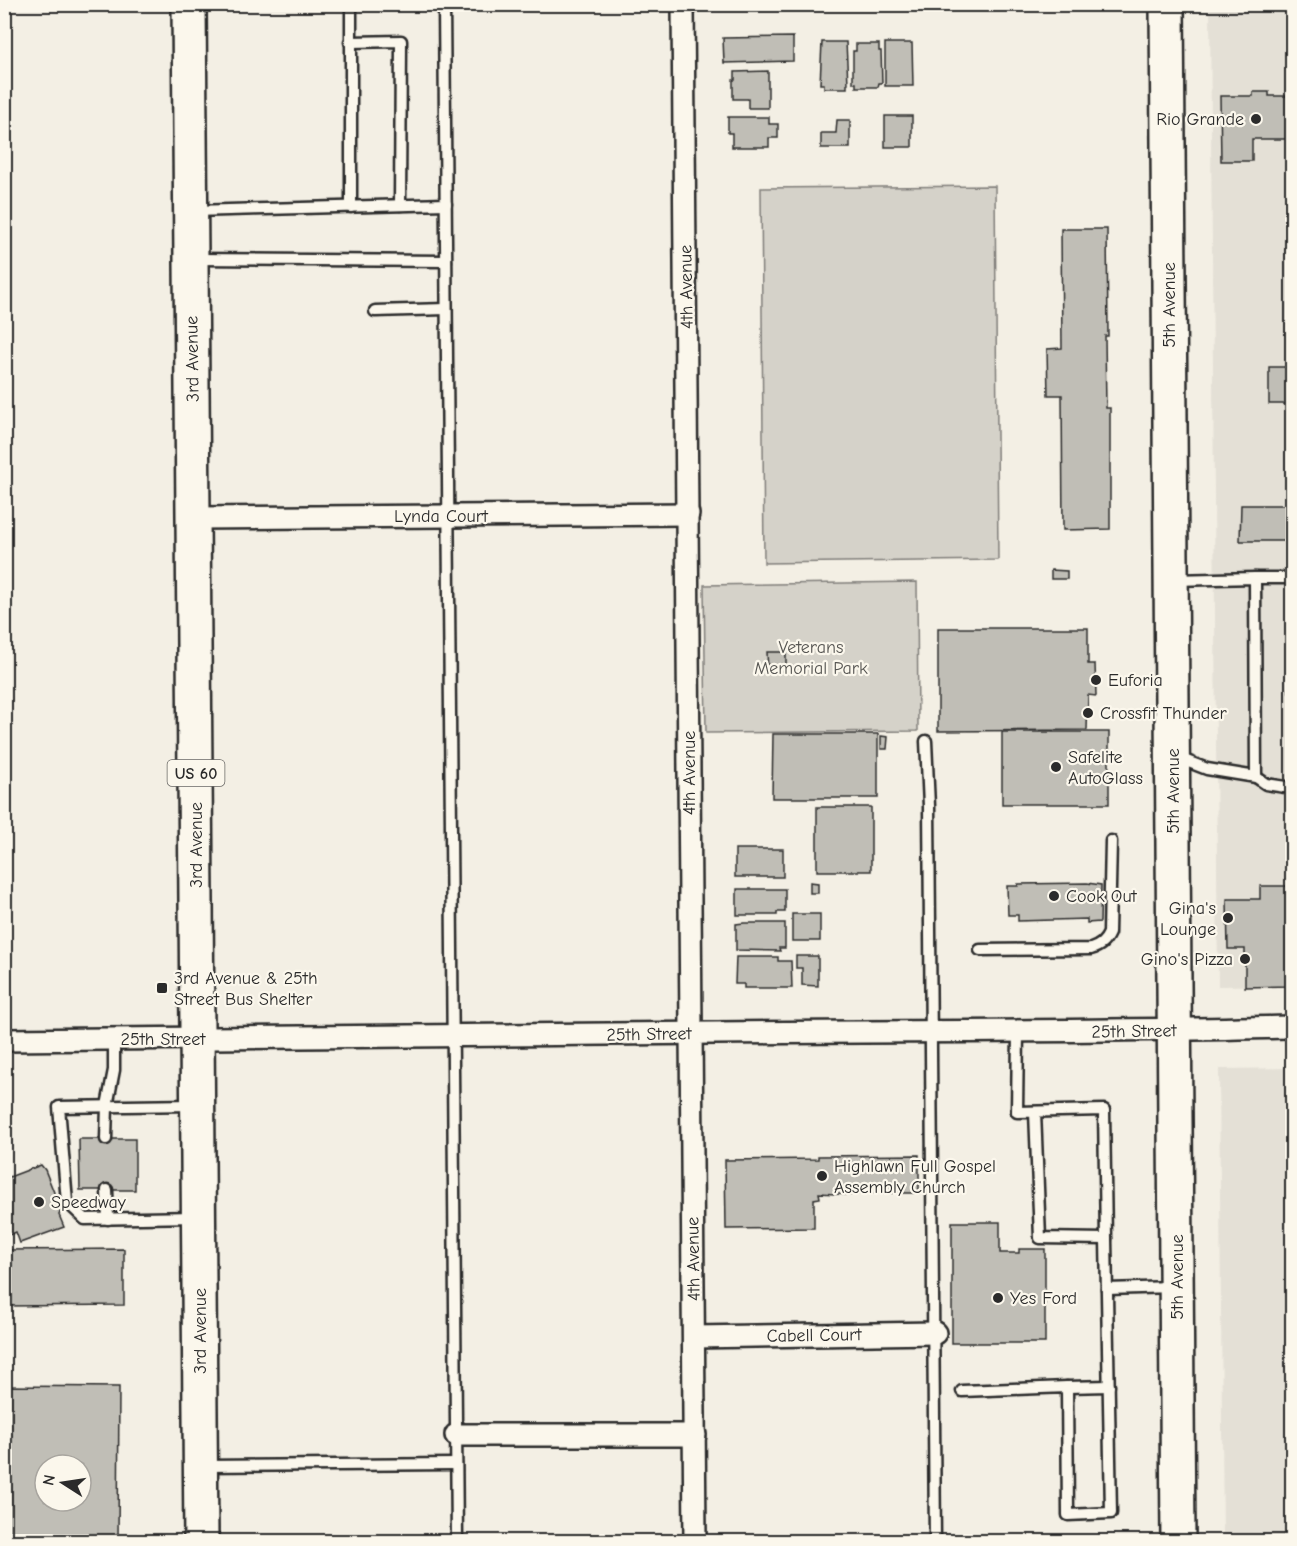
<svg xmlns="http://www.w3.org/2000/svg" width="1297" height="1546" viewBox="0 0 1297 1546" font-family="'Comic Neue',sans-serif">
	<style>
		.built { fill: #e4e0d6 }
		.green { fill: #d5d2c9; stroke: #807e7a; stroke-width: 1.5 }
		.building { fill: #c0beb6; stroke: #2b2b2b; stroke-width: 1.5; fill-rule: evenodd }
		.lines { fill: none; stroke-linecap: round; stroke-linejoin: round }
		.lane-casing { stroke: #2b2b2b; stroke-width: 15 }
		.street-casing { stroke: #2b2b2b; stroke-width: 26 }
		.primary-casing { stroke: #2b2b2b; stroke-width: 38 }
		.lane { stroke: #fbf7ec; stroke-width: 10 }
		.street { stroke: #fbf7ec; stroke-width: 21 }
		.primary { stroke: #fbf7ec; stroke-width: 33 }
		.poi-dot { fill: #2b2b2b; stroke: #fbf7ec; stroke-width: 2 }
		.labels { text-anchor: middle; stroke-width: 4.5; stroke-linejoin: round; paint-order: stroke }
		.shield { fill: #fbf7ec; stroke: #696865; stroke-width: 1.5 }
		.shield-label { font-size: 16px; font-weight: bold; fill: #2b2b2b }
		.poi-label { font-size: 18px; fill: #2b2b2b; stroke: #fbf7ec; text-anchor: start }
		.street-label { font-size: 18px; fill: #2b2b2b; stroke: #fbf7ec }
		.park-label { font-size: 18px; fill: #565552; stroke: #fbf7ec }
	</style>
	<rect width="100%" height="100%" fill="#f3efe4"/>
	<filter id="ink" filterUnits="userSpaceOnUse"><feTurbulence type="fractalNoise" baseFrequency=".0167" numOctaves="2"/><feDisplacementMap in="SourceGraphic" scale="12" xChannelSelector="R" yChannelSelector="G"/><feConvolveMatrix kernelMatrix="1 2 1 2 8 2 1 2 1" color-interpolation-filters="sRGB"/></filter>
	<g filter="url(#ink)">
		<!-- built -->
		<g class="built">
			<path d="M1210,5H1292V985L1218,986Z"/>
			<path d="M1292,1068V1541H1223L1219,1069Z"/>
		</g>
		<!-- green -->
		<g class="green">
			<path d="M995,186L998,560L764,563L761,188Z"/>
			<path d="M917,582L918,731L706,733L704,585Z"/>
		</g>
		<!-- building -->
		<g class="building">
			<path d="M793,37V61L724,63L723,38Z"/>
			<path d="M822,42H846L848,84H847V88H824V84H820Z"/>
			<path d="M885,43H912L913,86H885Z"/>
			<path d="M856,44H879V51H881L882,83H879L878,87H856V83H853V51H856Z"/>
			<path d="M768,71V108H748V99H733V80H735V72Z"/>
			<path d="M1253,92H1269V96H1292V139H1252V161H1221L1220,96H1253Z"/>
			<rect x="885" y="116" width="27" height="31"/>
			<path d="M728,117H769V124H778V138H769V147H732V133H728Z"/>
			<path d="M837,120H850V148H821V133H836Z"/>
			<path d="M1061,229H1107L1108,336H1105L1106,408H1110V529L1063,530L1062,395H1048L1047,349L1062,348Z"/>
			<rect x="1269" y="367" width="23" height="37"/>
			<path d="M1241,505H1292V541H1240Z"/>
			<path d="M1051,570L1067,571V579H1051Z"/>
			<rect x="1289" y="609" width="3" height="83"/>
			<path d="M938,628H1088V664H1095L1096,696L1088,695L1087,730L938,731Z"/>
			<path d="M767,652H786V671H768Z"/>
			<rect x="1002" y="732" width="107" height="72"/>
			<path d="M773,734H878V798H772Z"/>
			<path d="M881,736L888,737L887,749H881Z"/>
			<rect x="817" y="807" width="54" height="64"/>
			<rect x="735" y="849" width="48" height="28"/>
			<path d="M810,882L818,883V893H810Z"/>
			<path d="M1087,883L1101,885L1100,922L1087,923V919L1018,921V915H1008L1007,886H1018V884Z"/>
			<path d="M1260,886H1292V986L1245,987V949H1228L1227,899H1260Z"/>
			<path d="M737,889H785V912H777V915H737Z"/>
			<rect x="792" y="914" width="28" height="27"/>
			<path d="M744,923H785V948H779L780,951L736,950V924Z"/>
			<path d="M796,956H818V986L802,985V968H796Z"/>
			<path d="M736,957H778V961H791L792,988H744V984H735Z"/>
			<path d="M79,1139H135V1190H80Z"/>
			<path d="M919,1155V1193H851V1195L819,1193L820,1198L814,1199V1228L726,1229L725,1160L818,1159V1156Z"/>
			<path d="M41,1165L45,1170L61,1210L59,1215L64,1227L20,1243L16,1232L4,1237V1207L6,1206L4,1179Z"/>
			<path d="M952,1222H1000V1253H1019V1249H1045V1343H952Z"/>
			<path d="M124,1249V1305L4,1306V1250Z"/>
			<path d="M4,1386L119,1387L118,1542H4ZM45,1465H81V1501H45Z"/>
		</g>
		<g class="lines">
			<defs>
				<g id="lane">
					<path d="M351,4V207"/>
					<path d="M444,4L457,1542"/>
					<path d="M350,42L401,41L400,205"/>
					<path d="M194,211L446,204"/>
					<path d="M195,259L446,261"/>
					<path d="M375,311L446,309"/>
					<path d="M1255,578H1292"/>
					<path d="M1174,580L1255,578L1256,777L1207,769L1176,757"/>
					<path d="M926,741L929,806L935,1542"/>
					<path d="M1256,777L1266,784L1292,788"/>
					<path d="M980,950L1091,949C1100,946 1105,942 1109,933L1111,841"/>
					<path d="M1018,1032L1017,1112L1104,1110L1106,1239L1040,1238L1035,1112"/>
					<path d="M193,1105L59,1107L67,1202L85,1219L196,1217"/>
					<path d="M106,1139L107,1106L114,1070V1039"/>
					<path d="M107,1190L108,1219"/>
					<path d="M1107,1289L1173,1287"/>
					<path d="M1067,1387L1109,1386"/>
					<path d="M962,1391L1067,1387L1068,1515L1111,1513L1106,1239"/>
					<path d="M204,1466L456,1464"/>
				</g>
				<g id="street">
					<path d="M683,4L695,1542"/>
					<path d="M194,518L688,514"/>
					<path d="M4,1040C242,1039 479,1035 716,1033C909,1031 1100,1032 1292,1027"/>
					<path d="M694,1337L935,1333"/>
					<path d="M456,1435H695"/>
				</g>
				<g id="primary">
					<path d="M189,4L201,1542"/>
					<path d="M1167,4L1178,1542"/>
				</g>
			</defs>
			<!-- lane casing -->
			<use href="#lane" class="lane-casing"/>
			<!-- street casing -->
			<use href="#street" class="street-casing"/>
			<!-- primary casing -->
			<use href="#primary" class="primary-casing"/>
			<!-- lane -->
			<use href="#lane" class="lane"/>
			<!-- street -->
			<use href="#street" class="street"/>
			<!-- primary -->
			<use href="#primary" class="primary"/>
		</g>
	</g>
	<!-- markers -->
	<g class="poi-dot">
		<circle cx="1256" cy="119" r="6"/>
		<circle cx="1096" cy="680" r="6"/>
		<circle cx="1088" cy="713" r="6"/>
		<circle cx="1056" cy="767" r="6"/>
		<circle cx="1054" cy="896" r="6"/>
		<circle cx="1228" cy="918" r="6"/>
		<circle cx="1245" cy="959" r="6"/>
		<rect x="156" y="982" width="12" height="12" rx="3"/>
		<circle cx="822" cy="1176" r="6"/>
		<circle cx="39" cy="1202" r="6"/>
		<circle cx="998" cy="1298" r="6"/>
	</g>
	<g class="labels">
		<!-- shield labels -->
		<rect class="shield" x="167.5" y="760" width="57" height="26" rx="4.5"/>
		<g class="shield-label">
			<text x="196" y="779">US 60</text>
		</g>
		<!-- poi labels -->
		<g class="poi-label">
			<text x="1244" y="125" text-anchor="end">Rio Grande</text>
			<text x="1108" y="686">Euforia</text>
			<text x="1100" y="719">Crossfit Thunder</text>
			<text x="1068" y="763">Safelite<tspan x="1068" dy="21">AutoGlass</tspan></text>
			<text x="1066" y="902">Cook Out</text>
			<text x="1216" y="914" text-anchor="end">Gina's<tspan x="1216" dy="21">Lounge</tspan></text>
			<text x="1233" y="965" text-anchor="end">Gino's Pizza</text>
			<text x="174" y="984">3rd Avenue &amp; 25th<tspan x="174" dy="21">Street Bus Shelter</tspan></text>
			<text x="834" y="1172">Highlawn Full Gospel<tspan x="834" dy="21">Assembly Church</tspan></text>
			<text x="51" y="1208">Speedway</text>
			<text x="1010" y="1304">Yes Ford</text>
		</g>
		<!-- street labels -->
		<g class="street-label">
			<text transform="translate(686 287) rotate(-91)" y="6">4th Avenue</text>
			<text transform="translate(1169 305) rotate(-90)" y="6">5th Avenue</text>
			<text transform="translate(192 359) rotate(-91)" y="6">3rd Avenue</text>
			<text x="441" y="522">Lynda Court</text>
			<text transform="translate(689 773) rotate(-90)" y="6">4th Avenue</text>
			<text transform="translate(1173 791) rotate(-90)" y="6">5th Avenue</text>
			<text transform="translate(196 845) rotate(-90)" y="6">3rd Avenue</text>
			<text transform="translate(1134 1031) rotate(-1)" y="6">25th Street</text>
			<text transform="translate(649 1034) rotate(-1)" y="6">25th Street</text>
			<text x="163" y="1045">25th Street</text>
			<text transform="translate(693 1259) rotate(-91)" y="6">4th Avenue</text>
			<text transform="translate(1177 1277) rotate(-90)" y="6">5th Avenue</text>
			<text transform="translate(200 1331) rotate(-90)" y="6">3rd Avenue</text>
			<text transform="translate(814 1335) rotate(-1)" y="6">Cabell Court</text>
		</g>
		<!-- park labels -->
		<g class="park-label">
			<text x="811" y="653">Veterans<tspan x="811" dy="21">Memorial Park</tspan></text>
		</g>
	</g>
	<!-- margin -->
	<rect width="1297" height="1546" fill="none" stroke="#fbf7ec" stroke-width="24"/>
	<rect x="12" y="12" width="1273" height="1522" fill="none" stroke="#2b2b2b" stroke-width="2" filter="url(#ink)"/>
	<!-- north arrow -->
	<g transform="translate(63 1483) rotate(282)"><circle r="28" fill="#fbf7ec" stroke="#a8a59f" stroke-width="1.5"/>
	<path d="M0-4.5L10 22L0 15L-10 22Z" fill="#2b2b2b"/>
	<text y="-9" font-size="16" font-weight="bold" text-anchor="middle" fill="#2b2b2b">N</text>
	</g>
</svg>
